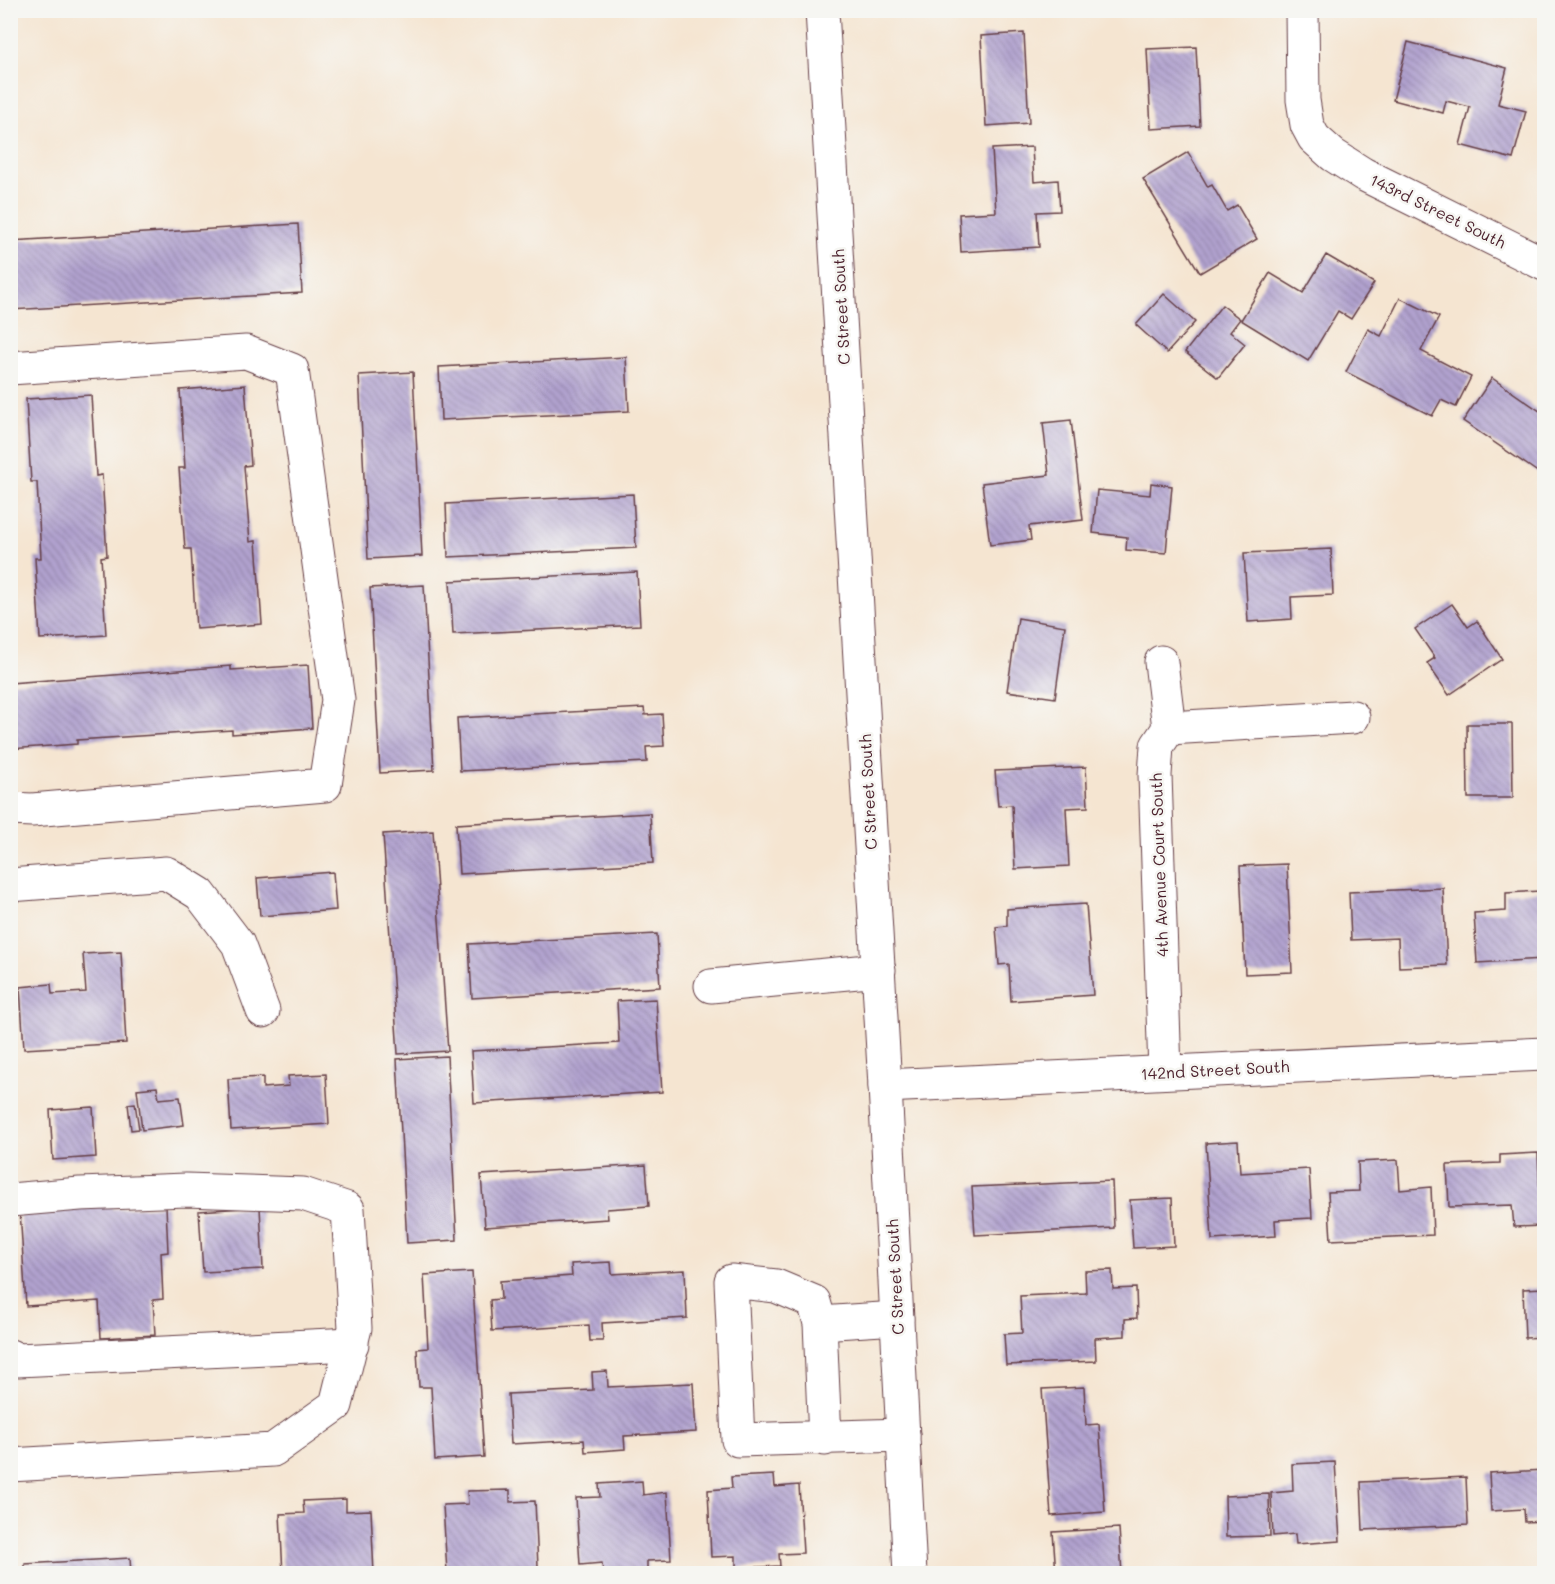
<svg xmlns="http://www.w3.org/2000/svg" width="1555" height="1584" viewBox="0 0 1555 1584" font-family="Mali,sans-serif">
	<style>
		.building { fill: url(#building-back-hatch) }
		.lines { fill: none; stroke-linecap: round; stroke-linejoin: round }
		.minor-casing { stroke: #643d44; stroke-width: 35 }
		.minor { stroke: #fff; stroke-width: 33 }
		.labels { text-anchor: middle; stroke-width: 5; stroke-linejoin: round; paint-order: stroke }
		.street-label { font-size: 16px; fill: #4a1f2b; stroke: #f6f6f2 }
	</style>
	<defs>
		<pattern id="building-back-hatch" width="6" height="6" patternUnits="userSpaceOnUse" patternTransform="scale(1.5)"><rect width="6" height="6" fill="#b1a2cf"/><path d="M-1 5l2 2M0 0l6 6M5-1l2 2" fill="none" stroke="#9283a8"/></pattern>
	</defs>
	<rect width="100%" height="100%" fill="#f6f6f2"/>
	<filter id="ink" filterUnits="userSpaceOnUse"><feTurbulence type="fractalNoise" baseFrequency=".0167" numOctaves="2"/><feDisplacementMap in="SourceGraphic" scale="12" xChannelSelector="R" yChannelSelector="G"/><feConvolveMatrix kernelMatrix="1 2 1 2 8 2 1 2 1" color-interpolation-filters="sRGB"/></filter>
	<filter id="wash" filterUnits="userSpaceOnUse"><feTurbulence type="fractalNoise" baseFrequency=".008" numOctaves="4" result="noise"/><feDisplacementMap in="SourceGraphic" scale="24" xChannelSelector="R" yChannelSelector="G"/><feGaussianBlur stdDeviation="1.35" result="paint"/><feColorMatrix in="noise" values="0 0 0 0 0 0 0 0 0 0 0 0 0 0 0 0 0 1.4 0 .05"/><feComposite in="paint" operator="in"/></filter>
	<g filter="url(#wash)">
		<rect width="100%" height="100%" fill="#f5e5d1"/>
		<g id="blocks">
			<!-- building -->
			<g class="building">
				<path d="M1024,33L1029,123L986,126L981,36Z"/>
				<path d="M1408,42L1507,68L1498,104L1526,111L1513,159L1460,145L1470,107L1446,101L1443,113L1393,100Z"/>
				<path d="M1196,47L1200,126L1151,129L1147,49Z"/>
				<path d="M1032,147L1034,182L1058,180L1060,211L1037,212L1039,247L961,252L959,214L996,212L992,149Z"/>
				<path d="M1188,152L1208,187L1212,185L1227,211L1237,205L1257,239L1200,273L1143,179Z"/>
				<path d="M298,224L302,293L10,310V241Z"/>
				<path d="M1326,255L1374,283L1351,319L1338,311L1308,361L1241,320L1270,273L1303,293Z"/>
				<path d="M1164,294L1195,322L1167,353L1136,325Z"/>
				<path d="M1400,298L1439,317L1421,351L1471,377L1456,407L1441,400L1432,416L1346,372L1368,329L1381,336Z"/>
				<path d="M1222,305L1240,319L1230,332L1245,344L1218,378L1185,352Z"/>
				<path d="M626,357L629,411L441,420L439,367Z"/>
				<path d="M413,372L422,556L368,559L359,375Z"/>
				<path d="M1492,378L1544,414V472L1542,475L1463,421Z"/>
				<path d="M245,385L251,465L244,466L250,542L256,541L262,624L196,629L191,549H185L179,468H185L180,390Z"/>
				<path d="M91,395L96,476L102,475L107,556L101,557L106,635L40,639L35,558H41L37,482H31L26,399Z"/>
				<path d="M1071,420L1083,520L1029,526L1031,540L990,545L982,483L1049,475L1043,423Z"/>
				<path d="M1151,483L1172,486L1166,553L1126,550L1127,537L1093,533L1097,490L1150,495Z"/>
				<path d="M633,494L636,548L448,557L446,504Z"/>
				<path d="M1331,549L1333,595L1291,597L1292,619L1248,622L1244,553Z"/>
				<path d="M637,572L640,625L453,634L450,581Z"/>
				<path d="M424,585L434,770L380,773L370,588Z"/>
				<path d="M1452,604L1468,627L1477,621L1502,659L1449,695L1427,663L1435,658L1415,629Z"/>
				<path d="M1018,618L1065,626L1055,698L1007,691Z"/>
				<path d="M308,665L312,728L232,734V730L77,740V744L10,749V683L231,666V670Z"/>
				<path d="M644,708L645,715L662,714L664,746L646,747L647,762L460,771L457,718Z"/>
				<path d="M1467,724H1512L1513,798H1468Z"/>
				<path d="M1086,767L1088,807L1066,808L1069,866L1015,869L1012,805L998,806L995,771Z"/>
				<path d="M650,813L653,863L459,874L456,824Z"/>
				<path d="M433,831L448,1051L398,1054L383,834Z"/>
				<path d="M1287,864L1292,972L1245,974L1240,866Z"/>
				<path d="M333,872L336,910L260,916L257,878Z"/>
				<path d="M1443,888L1447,965L1399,967L1398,938L1351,940L1349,892Z"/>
				<path d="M1540,891L1541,909H1544V959L1477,963L1474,913L1506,911V893Z"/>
				<path d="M1086,904L1093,995L1011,1001L1009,964L999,965L996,927L1007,926V909Z"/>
				<path d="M657,934L660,987L472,998L469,944Z"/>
				<path d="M121,952L126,1043L24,1049L20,987L51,984L52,994L86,992L83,954Z"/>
				<path d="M656,999L662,1092L474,1103L471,1051L619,1043L617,1001Z"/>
				<path d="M447,1056L457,1240L407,1243L397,1059Z"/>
				<path d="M326,1074L329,1124L231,1130L228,1079L263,1077V1088L289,1086L288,1076Z"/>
				<path d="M157,1087L159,1099L180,1097L184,1125L142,1130L137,1089Z"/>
				<path d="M135,1103L139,1129L131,1130L128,1104Z"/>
				<path d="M93,1107L96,1157L53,1160L50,1110Z"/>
				<path d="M1238,1141L1240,1173L1309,1169L1312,1218L1275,1220L1276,1236L1212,1240L1206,1143Z"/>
				<path d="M1538,1153L1541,1226L1514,1227L1512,1205L1449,1207L1447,1165L1500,1163V1155Z"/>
				<path d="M1398,1160L1400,1190L1431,1187L1433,1235L1331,1240L1328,1192L1359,1191L1358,1162Z"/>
				<path d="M646,1165L649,1206L607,1209L608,1219L485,1227L481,1175Z"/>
				<path d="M1112,1181L1114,1228L975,1235L972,1187Z"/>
				<path d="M1172,1198L1174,1246L1133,1248L1130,1200Z"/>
				<path d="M112,1204V1209L166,1206L168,1252L161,1253L163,1299L153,1300L155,1335L101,1338L99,1301L26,1306L20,1210Z"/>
				<path d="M260,1207L263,1269L203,1272L199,1211Z"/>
				<path d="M611,1262L612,1274L685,1270L687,1318L602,1323L603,1341H590L589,1325L492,1331L490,1300L501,1299L500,1281L572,1276L571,1264Z"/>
				<path d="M1112,1270L1113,1289L1136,1288L1137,1318L1125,1319V1336L1095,1338L1096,1361L1006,1365L1004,1334L1022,1333L1020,1296L1086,1293L1085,1271Z"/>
				<path d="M472,1272L484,1457L435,1460L431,1387H419L417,1349L428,1348L424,1275Z"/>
				<path d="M1544,1288V1337L1525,1338L1523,1289Z"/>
				<path d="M607,1371L608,1387L693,1383L696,1432L624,1436L625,1449L585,1452L584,1440L511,1444L508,1394L593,1390L592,1372Z"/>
				<path d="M1084,1387L1086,1425L1099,1424L1105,1512L1051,1516L1042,1389Z"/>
				<path d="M1335,1462L1340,1541L1296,1544L1295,1534L1273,1536L1271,1493L1293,1491L1292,1464Z"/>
				<path d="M1544,1470V1521L1525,1522L1524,1509L1491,1511L1489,1473Z"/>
				<path d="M774,1475L775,1487L799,1485L803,1553L779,1554L780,1566L736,1568V1556L711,1557L708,1490L732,1488L731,1477Z"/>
				<path d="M1466,1477L1468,1525L1363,1530L1361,1482Z"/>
				<path d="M642,1481L643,1495L667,1492L671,1560L647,1561V1574H603L602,1563L580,1565L576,1498L600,1497L599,1484Z"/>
				<path d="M510,1490V1502L535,1501L538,1567L515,1568V1574H471L470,1571L447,1572L443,1505L468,1504L467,1491Z"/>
				<path d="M1269,1494L1270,1536L1226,1537L1225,1496Z"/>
				<path d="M346,1499V1511L371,1510L374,1574H283L280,1514L304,1513L303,1501Z"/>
				<path d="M1119,1528L1122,1574H1056L1053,1532Z"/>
				<path d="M130,1558L131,1574H25V1564Z"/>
			</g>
		</g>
	</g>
	<g filter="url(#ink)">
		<use href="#blocks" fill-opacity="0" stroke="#643d44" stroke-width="1.5"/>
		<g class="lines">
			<defs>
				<g id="minor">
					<path d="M822,10L885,1086L910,1574"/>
					<path d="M1302,10L1303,100L1307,125L1314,138L1333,155L1363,174L1544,264"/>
					<path d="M10,368L246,352L292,370L338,700L325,785L32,810L10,809"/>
					<path d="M1161,662L1169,728L1157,746L1155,775L1165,1072"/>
					<path d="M1169,728L1353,717"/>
					<path d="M10,885L166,873L200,894L238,944L263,1011"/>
					<path d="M711,986L879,970"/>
					<path d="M885,1086L1544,1054"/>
					<path d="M10,1200L80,1194L186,1190L303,1194L348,1209L355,1328L336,1405L273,1450L10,1465"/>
					<path d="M820,1323L897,1318"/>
					<path d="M10,1356L18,1360L352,1344"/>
					<path d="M825,1439L820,1323L814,1302L776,1286L731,1281L738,1440L903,1435"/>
				</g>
			</defs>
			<!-- minor casing -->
			<use href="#minor" class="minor-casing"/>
			<!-- minor -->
			<use href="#minor" class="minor"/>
		</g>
	</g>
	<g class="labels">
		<!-- street labels -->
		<g class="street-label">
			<text transform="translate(1438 211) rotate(26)" y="6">143rd Street South</text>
			<text transform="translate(841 307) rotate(-93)" y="6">C Street South</text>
			<text transform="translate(868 792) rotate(-93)" y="6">C Street South</text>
			<text transform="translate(1159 865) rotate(-92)" y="6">4th Avenue Court South</text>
			<text transform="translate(1215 1070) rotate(-3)" y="6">142nd Street South</text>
			<text transform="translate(895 1277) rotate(-93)" y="6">C Street South</text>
		</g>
	</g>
	<!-- margin -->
	<rect width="1555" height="1584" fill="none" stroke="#f6f6f2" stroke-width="36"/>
</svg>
